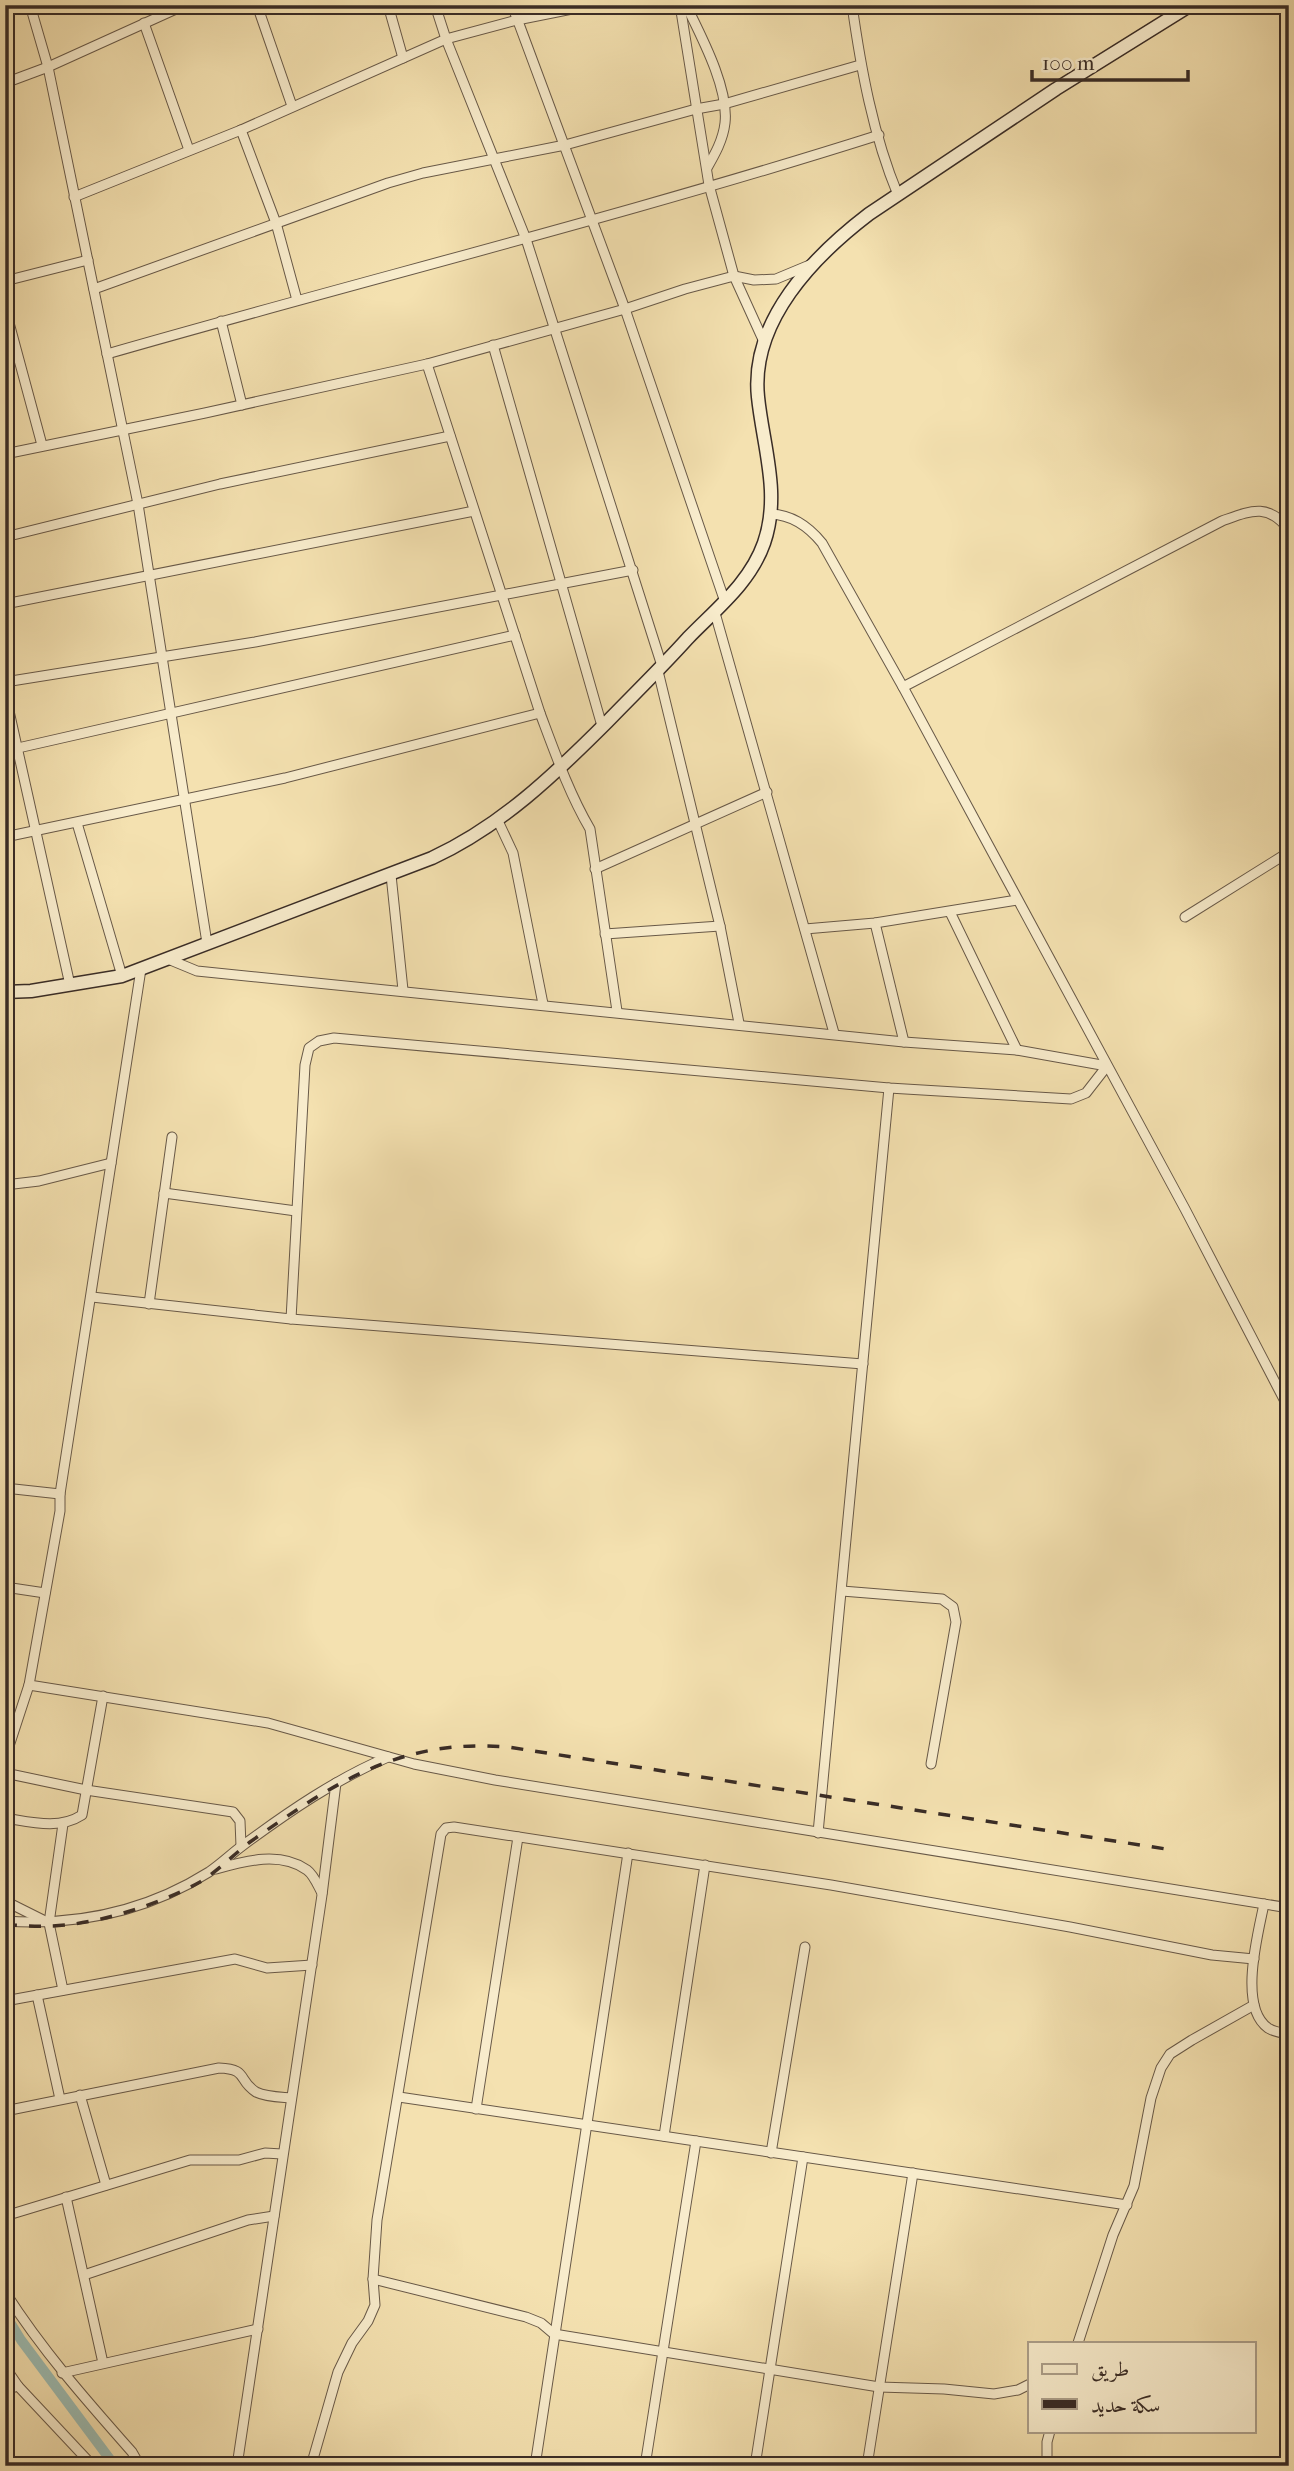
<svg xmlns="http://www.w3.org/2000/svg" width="1294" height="2471" viewBox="0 0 1294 2471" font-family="'IM FELL French Canon',Amiri,serif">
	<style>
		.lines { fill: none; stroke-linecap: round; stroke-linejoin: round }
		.canal { stroke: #9dbcb2; stroke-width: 10 }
		.street-casing { stroke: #685948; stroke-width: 11 }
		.secondary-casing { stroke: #392c26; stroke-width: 15 }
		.street { stroke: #f8eccc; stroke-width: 9 }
		.secondary { stroke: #f8eccc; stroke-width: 12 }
		.rail { stroke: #392c26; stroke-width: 3.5; stroke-dasharray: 12 12; stroke-linecap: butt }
	</style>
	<rect width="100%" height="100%" fill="#f4e1b0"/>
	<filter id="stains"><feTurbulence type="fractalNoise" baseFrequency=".00286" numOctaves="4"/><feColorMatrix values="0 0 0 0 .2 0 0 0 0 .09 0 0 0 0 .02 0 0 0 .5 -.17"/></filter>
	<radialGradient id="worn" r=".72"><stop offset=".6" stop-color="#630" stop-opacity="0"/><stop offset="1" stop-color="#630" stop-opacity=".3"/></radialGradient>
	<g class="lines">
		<!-- canal -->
		<path class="canal" d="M5,2314L21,2340L115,2466"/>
		<defs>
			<g id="street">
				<path d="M30,5L48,67L138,504L207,943"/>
				<path d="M257,5L292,106"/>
				<path d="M388,5L403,58"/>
				<path d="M435,5L446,39L526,239L662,666"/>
				<path d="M512,5L625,309L725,602"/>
				<path d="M680,5L709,185L734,276L764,342"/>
				<path d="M686,5C701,36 729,88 725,123C723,140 715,154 707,168"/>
				<path d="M852,5C861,69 873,135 898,195"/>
				<path d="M144,23L189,150"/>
				<path d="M5,83L48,67L185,5"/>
				<path d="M241,130L276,223L297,300"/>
				<path d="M74,197L241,130L446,39L517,20L592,5"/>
				<path d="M5,281L88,260"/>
				<path d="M94,289L388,183L423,173L565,145L696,109L724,104L860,65"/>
				<path d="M5,308L42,445"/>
				<path d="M221,321L242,405"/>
				<path d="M493,345L602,726"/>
				<path d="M107,354C364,280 624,216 879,135"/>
				<path d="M427,364L540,713C555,753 569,793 590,829L617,1011"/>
				<path d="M5,454L205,413L427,364L625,309L685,289L734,276L754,280L776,279L812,264"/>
				<path d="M771,514C793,515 809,527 822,543L903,687L1185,1209L1289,1409"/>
				<path d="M5,537L220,484L450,436"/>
				<path d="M5,604L474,511"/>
				<path d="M715,613L834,1033"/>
				<path d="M658,671L720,926L739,1023"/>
				<path d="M5,682L255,642L633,570"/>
				<path d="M903,687L1222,521C1250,511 1268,502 1289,530"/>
				<path d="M5,693L70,985"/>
				<path d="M18,748L515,635"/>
				<path d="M498,821L513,853L543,1004"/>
				<path d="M77,823L122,976"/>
				<path d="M5,837L285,778L540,713"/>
				<path d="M595,869L767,792"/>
				<path d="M391,875L403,990"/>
				<path d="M950,912L1017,1050"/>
				<path d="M1185,917L1289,852"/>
				<path d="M875,923L904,1042"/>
				<path d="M805,929L875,923L1017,900"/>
				<path d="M605,934L720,926"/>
				<path d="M168,959L197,971L904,1042L1017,1050L1107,1066L1086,1093L1071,1099L889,1088L334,1038L319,1041L309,1048L305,1065L291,1319"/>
				<path d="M141,969L60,1494V1511L29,1685L268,1723L414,1764L495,1780L1289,1908"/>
				<path d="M5,1185L39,1181L111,1163"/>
				<path d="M164,1193L296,1211"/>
				<path d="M92,1297L291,1319L863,1364"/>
				<path d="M149,1304L172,1137"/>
				<path d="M5,1488L60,1494"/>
				<path d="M5,1587L45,1593"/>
				<path d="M842,1591L942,1599L953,1607L956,1622L931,1764"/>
				<path d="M5,1746L10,1743L29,1685"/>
				<path d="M5,1773L86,1790L233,1812L240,1821L241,1846"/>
				<path d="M5,1818C31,1822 59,1830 82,1815L103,1696"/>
				<path d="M63,1824L49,1923L63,1990"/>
				<path d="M818,1833L889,1088"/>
				<path d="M216,1869C245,1861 280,1851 307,1870C314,1875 318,1886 322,1893"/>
				<path d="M5,1901L47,1922"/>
				<path d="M1264,1904C1258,1934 1238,2007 1268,2028C1274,2032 1281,2033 1289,2034"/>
				<path d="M5,1921C77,1926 147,1911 209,1872C221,1864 231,1854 242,1846C288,1812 336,1779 388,1757"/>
				<path d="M37,1995L60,2099"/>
				<path d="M5,2001L235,1959L267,1968L312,1965"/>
				<path d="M80,2095L106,2185"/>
				<path d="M399,2097L1127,2205"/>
				<path d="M476,2109L518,1837"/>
				<path d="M5,2111L219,2068C249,2069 237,2080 256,2092C266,2097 280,2097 291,2098"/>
				<path d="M664,2136L705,1865"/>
				<path d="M771,2153L805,1947"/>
				<path d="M66,2197L103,2363"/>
				<path d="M5,2216L190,2160H239L265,2153L282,2154"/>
				<path d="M84,2275L248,2220L274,2216"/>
				<path d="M373,2279L526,2317L541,2323L554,2334L879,2387L944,2389L994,2394L1018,2390L1030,2384"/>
				<path d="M5,2292C42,2350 86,2400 132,2452L140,2466"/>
				<path d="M1078,2343L1113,2235L1134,2186L1151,2098L1161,2068L1170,2054L1192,2040L1254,2005"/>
				<path d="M5,2367L18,2386L93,2466"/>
				<path d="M62,2373L258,2329"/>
				<path d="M5,2390L18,2386"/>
				<path d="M237,2466L322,1895L336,1783"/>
				<path d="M311,2466L338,2372L352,2343L368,2321L375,2305L373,2279L377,2220L441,1834L446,1828L454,1827L831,1885L1070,1927L1212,1955L1254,1959"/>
				<path d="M535,2466L628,1853"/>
				<path d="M645,2466L696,2141"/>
				<path d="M755,2466L803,2157"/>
				<path d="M867,2466L913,2173"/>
				<path d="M1047,2466V2442L1050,2431"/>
			</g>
			<path id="secondary" d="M5,992L31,991L122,976L432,858C501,826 554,775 607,722C634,694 662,667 688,638C716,609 750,583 764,543C781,494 763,446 758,397C750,321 814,256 869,214L1056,89L1191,5"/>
		</defs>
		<!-- street casing -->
		<use href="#street" class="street-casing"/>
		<!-- secondary casing -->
		<use href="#secondary" class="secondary-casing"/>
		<!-- street -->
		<use href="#street" class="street"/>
		<!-- secondary -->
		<use href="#secondary" class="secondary"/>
		<!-- rail -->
		<path class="rail" d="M5,1925C19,1925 34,1927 48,1926C93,1926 161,1904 200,1882C218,1871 233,1855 250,1842C334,1783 400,1738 508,1747L1166,1849"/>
	</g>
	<!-- margin -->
	<rect width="1294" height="2471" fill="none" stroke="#f4e1b0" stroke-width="28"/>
	<rect x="7" y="7" width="1280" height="2457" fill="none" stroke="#392c26" stroke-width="3.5"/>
	<rect x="14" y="14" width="1266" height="2443" fill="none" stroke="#392c26" stroke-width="2"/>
	<!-- legend -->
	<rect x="1028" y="2342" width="228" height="91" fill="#f8eccc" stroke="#ac9f8a" stroke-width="2"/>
	<rect x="1042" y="2364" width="35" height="10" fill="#f8eccc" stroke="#ac9f8a" stroke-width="2"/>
	<text x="1091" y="2376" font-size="21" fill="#392c26">طريق</text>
	<rect x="1042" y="2399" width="35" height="10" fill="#392c26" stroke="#ac9f8a" stroke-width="2"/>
	<text x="1091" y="2412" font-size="21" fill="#392c26">سكة حديد</text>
	<!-- scale -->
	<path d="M1032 70v10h156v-10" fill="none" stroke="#392c26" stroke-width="3.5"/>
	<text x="1042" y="70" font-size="21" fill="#392c26" stroke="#f8eccc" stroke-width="5" paint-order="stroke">100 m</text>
	<rect width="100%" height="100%" filter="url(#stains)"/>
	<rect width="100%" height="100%" fill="url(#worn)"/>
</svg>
